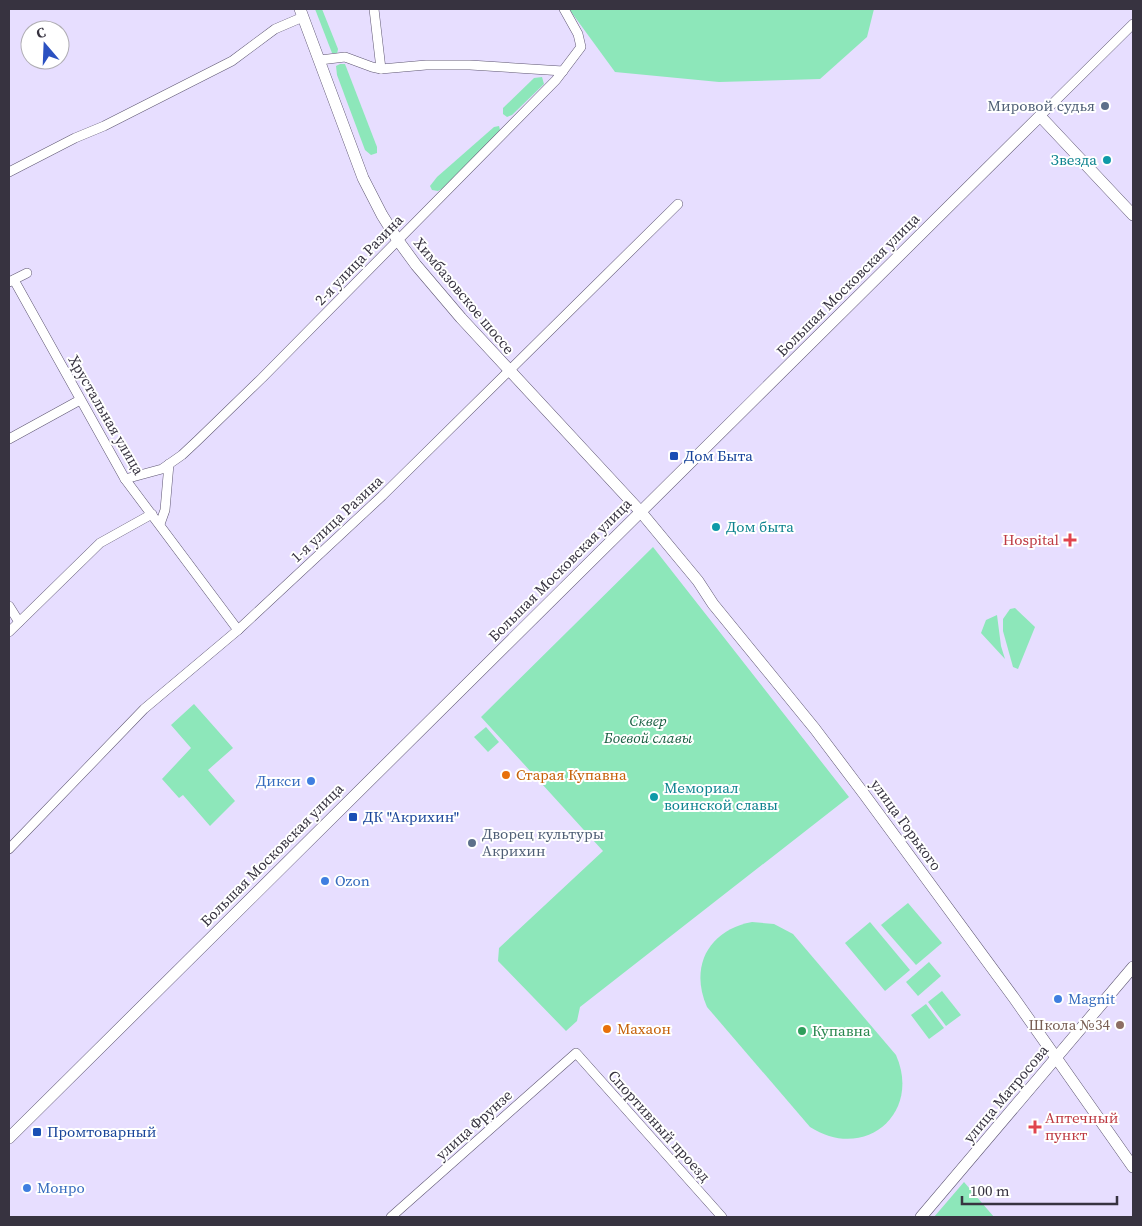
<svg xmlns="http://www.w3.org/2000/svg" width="1142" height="1226" viewBox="0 0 1142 1226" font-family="'Source Serif 4',serif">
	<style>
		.green { fill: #8de7ba }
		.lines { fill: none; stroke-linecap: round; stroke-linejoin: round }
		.street-casing { stroke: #5e5672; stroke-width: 10 }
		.secondary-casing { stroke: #5e5672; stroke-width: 12 }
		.street { stroke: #fff; stroke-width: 9 }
		.secondary { stroke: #fff; stroke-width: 11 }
		.service-dot { fill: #5c6f8a; stroke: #fff; stroke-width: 2 }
		.culture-dot { fill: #0f9aa8; stroke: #fff; stroke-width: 2 }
		.transit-dot { fill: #1a4fb4; stroke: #fff; stroke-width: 2 }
		.health-dot { fill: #e0444e; stroke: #fff; stroke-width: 2 }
		.food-dot { fill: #e8710a; stroke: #fff; stroke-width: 2 }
		.shop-dot { fill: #3f7fe0; stroke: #fff; stroke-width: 2 }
		.education-dot { fill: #8d6e63; stroke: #fff; stroke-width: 2 }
		.leisure-dot { fill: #2e9e5b; stroke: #fff; stroke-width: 2 }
		.labels { text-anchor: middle; stroke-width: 4; stroke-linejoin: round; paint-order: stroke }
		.service-label { font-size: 15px; fill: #4e5e75; stroke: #fff; text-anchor: end }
		.culture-label { font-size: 15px; fill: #0d838f; stroke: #fff; text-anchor: start }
		.street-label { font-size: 15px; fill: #373340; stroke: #fff }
		.transit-label { font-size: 15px; fill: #164399; stroke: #fff; text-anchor: start }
		.health-label { font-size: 15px; fill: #be3a42; stroke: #fff; text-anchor: end }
		.park-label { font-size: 15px; font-style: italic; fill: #175d40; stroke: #fff }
		.food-label { font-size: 15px; fill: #c56008; stroke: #fff; text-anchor: start }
		.shop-label { font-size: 15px; fill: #366cbe; stroke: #fff; text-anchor: start }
		.education-label { font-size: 15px; fill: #785e54; stroke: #fff; text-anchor: end }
		.leisure-label { font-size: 15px; fill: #27864d; stroke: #fff; text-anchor: start }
	</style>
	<rect width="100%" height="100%" fill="#e7deff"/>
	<!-- green -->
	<g class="green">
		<path d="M315,9H322L338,49L337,54L332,53Z"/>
		<path d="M569,9H874L867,37L820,79L719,82L615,72Z"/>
		<path d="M340,64H345L377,147V153L371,155L365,150L337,75L336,66Z"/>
		<path d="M542,77L544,84L512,115L507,117L503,114V108L534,78Z"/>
		<path d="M499,126L500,130L445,187L438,191L432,190L430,186L437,177L494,127Z"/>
		<path d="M653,547L849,797L580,1007L577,1021L566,1031L498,961L499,948L603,851L481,717Z"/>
		<path d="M1015,608L1035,627L1018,669L1013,667L1003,631V619L1010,609Z"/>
		<path d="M997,615L1001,646L1005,659L981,633L986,620Z"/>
		<path d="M194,704L233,748L208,770L235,801L210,826L183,795L179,798L162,779L191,748L171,725Z"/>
		<path d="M486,727L499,742L488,752L474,737Z"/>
		<path d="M908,903L942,943L916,965L881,925Z"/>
		<path d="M752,922L774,924L793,934L896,1055C922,1114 864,1162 810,1127L707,1007C689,966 709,930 752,922Z"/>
		<path d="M870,922L910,970L885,991L845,943Z"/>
		<path d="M929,962L941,976L918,996L906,982Z"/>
		<path d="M942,991L961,1015L946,1026L928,1002Z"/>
		<path d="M926,1004L944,1028L929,1039L911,1015Z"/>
		<path d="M964,1182L994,1217H934Z"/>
	</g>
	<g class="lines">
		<defs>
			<g id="street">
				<path d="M374,9L381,69"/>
				<path d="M320,60L345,57L372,67L381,69L426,65H470L563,71"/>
				<path d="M1040,116L1133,24"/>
				<path d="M9,172L75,138L104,126L232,61L275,29L303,17"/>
				<path d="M14,280L125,479L238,630"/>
				<path d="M9,282L27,273"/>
				<path d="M9,439L80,400"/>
				<path d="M125,479L162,469L182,455L198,440L262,378L556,80L581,47L578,34L564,9"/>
				<path d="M160,524L165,510L169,464"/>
				<path d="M9,606L19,622"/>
				<path d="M9,632L100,543L152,514"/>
				<path d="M9,849L144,709L238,630L382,496L678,204"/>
				<path d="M391,1217L576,1053L722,1217"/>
			</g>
			<g id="secondary">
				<path d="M300,9L363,178L382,215L397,239L416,265L461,318L640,511L698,581L713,604L815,729L864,794L1014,998L1133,1167"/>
				<path d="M9,1138L1040,116L1133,215"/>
				<path d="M921,1217L1133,967"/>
			</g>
		</defs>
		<!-- street casing -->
		<use href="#street" class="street-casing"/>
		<!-- secondary casing -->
		<use href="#secondary" class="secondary-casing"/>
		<!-- street -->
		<use href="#street" class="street"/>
		<!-- secondary -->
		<use href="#secondary" class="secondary"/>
	</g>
	<!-- markers -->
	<g class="service-dot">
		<circle cx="1105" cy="106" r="5"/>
		<circle cx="472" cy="843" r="5"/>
	</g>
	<g class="culture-dot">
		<circle cx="1107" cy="160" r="5"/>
		<circle cx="716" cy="527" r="5"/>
		<circle cx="654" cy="797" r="5"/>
	</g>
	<g class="transit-dot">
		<rect x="669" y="451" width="10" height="10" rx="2.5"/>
		<rect x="348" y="812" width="10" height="10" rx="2.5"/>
		<rect x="32" y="1127" width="10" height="10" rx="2.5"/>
	</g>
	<g class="health-dot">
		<path d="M1067.5 532.5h5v5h5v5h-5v5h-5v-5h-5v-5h5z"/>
		<path d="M1032.5 1119.5h5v5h5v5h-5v5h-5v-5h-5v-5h5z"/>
	</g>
	<g class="food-dot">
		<circle cx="506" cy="775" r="5"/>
		<circle cx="607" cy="1029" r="5"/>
	</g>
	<g class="shop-dot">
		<circle cx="311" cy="781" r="5"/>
		<circle cx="325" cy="881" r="5"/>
		<circle cx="1058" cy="999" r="5"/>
		<circle cx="27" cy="1188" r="5"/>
	</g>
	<circle class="education-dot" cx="1120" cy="1025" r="5"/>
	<circle class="leisure-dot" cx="802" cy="1031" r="5"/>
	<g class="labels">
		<!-- service labels -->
		<g class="service-label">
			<text x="1095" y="111">Мировой судья</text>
			<text x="482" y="839" text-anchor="start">Дворец культуры<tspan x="482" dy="17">Акрихин</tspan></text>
		</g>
		<!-- culture labels -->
		<g class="culture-label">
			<text x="1097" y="165" text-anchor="end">Звезда</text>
			<text x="726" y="532">Дом быта</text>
			<text x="664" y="793">Мемориал<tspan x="664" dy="17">воинской славы</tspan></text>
		</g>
		<!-- street labels -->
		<g class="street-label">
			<text transform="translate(359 260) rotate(-46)" y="5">2-я улица Разина</text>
			<text transform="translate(848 285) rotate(-45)" y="5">Большая Московская улица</text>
			<text transform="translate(464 296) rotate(50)" y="5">Химбазовское шоссе</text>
			<text transform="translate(106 415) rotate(60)" y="5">Хрустальная улица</text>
			<text transform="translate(337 519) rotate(-43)" y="5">1-я улица Разина</text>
			<text transform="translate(560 570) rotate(-45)" y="5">Большая Московская улица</text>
			<text transform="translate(906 825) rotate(54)" y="5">улица Горького</text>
			<text transform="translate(272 855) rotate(-45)" y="5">Большая Московская улица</text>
			<text transform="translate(1006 1094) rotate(-50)" y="5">улица Матросова</text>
			<text transform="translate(474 1125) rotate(-42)" y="5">улица Фрунзе</text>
			<text transform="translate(659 1126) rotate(48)" y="5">Спортивный проезд</text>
		</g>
		<!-- transit labels -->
		<g class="transit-label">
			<text x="684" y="461">Дом Быта</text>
			<text x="363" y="822">ДК "Акрихин"</text>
			<text x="47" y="1137">Промтоварный</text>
		</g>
		<!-- health labels -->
		<g class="health-label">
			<text x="1059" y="545">Hospital</text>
			<text x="1045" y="1123" text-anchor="start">Аптечный<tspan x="1045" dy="17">пункт</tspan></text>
		</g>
		<!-- park labels -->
		<g class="park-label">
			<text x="648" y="726">Сквер<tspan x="648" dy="17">Боевой славы</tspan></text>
		</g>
		<!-- food labels -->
		<g class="food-label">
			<text x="516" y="780">Старая Купавна</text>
			<text x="617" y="1034">Махаон</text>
		</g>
		<!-- shop labels -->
		<g class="shop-label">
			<text x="301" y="786" text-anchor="end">Дикси</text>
			<text x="335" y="886">Ozon</text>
			<text x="1068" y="1004">Magnit</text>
			<text x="37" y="1193">Монро</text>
		</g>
		<!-- education labels -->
		<g class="education-label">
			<text x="1110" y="1030">Школа №34</text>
		</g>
		<!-- leisure labels -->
		<g class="leisure-label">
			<text x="812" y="1036">Купавна</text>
		</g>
	</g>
	<!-- border -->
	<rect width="1142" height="1226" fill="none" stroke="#373340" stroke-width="20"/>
	<!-- north arrow -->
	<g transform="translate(45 45) rotate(341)"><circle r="24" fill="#ffffff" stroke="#afadb3"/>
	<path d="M0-4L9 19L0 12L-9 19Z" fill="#2b51c1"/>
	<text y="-8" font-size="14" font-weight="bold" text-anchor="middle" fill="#373340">С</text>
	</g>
	<!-- scale -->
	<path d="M962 1196v8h155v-8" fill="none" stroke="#373340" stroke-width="2.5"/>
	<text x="970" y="1196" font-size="15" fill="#373340" stroke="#ffffff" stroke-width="4" paint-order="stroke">100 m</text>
</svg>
